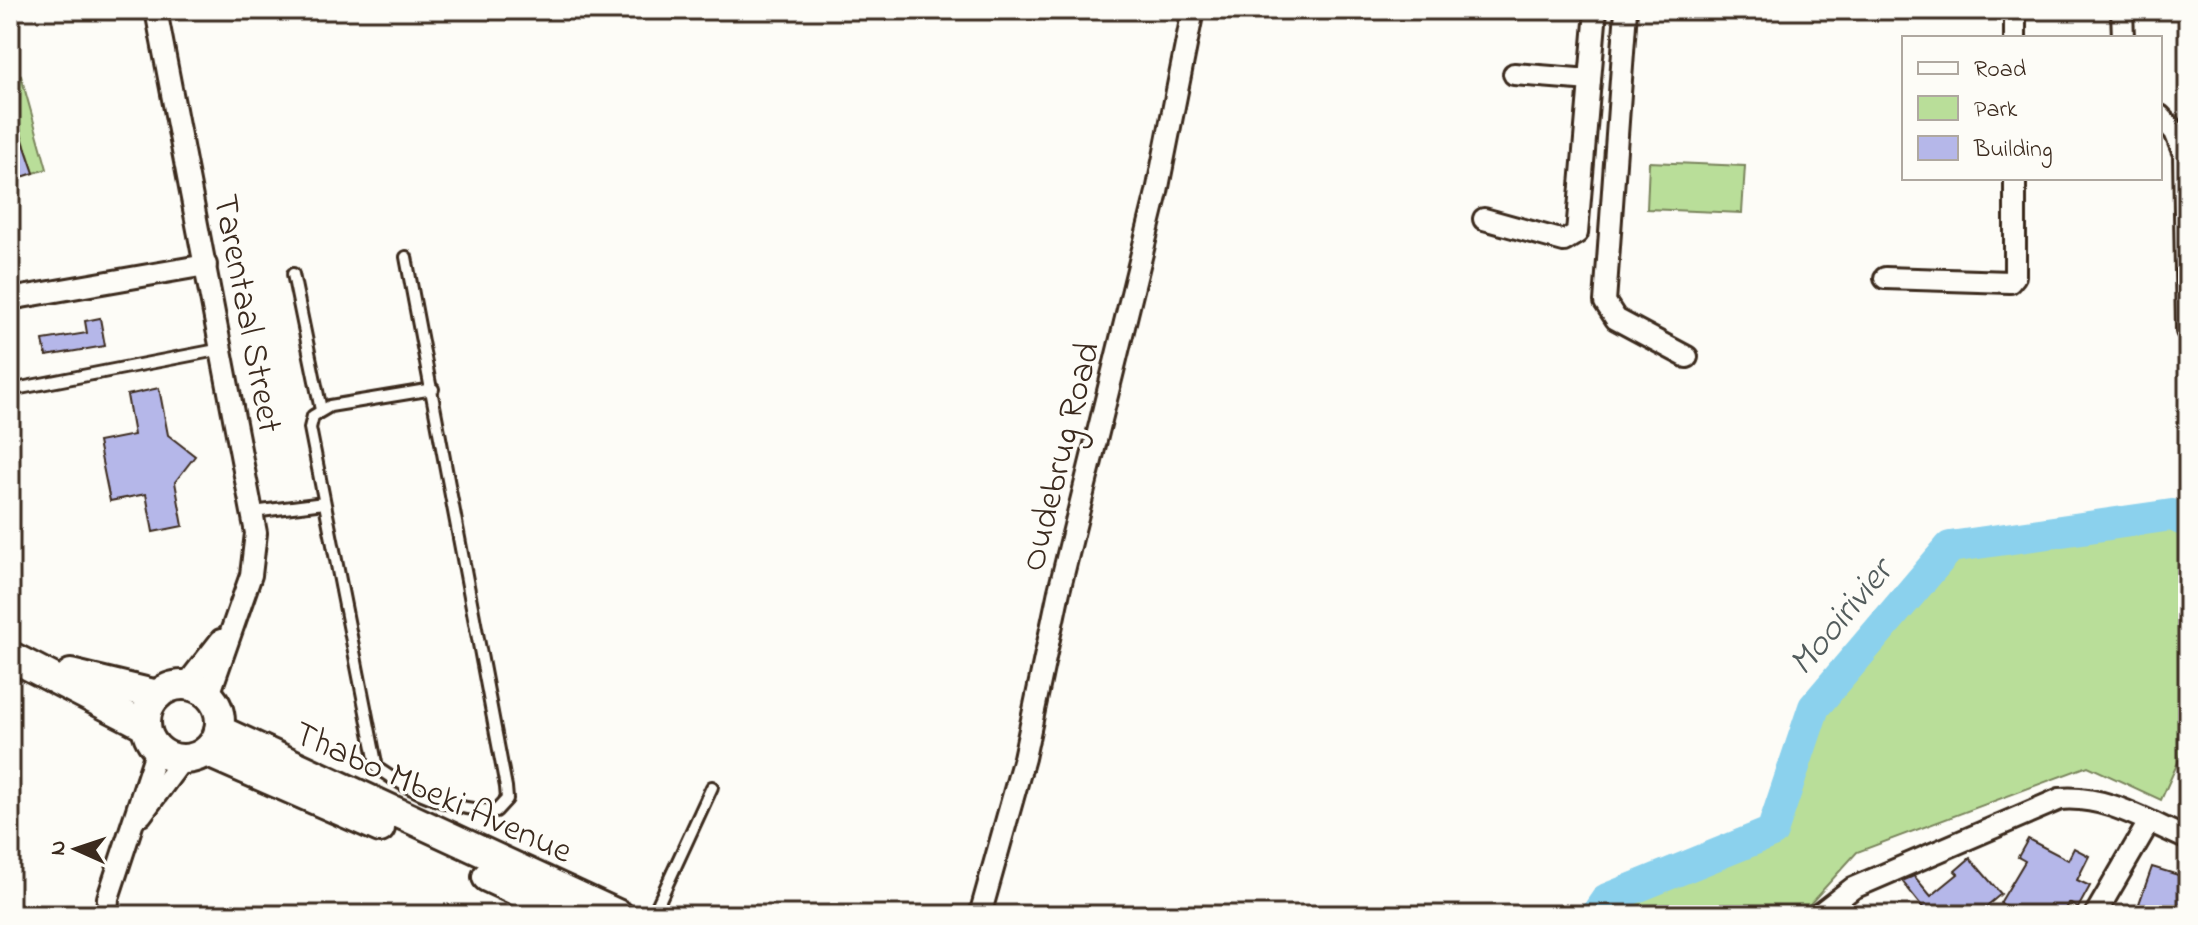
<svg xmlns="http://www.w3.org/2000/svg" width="2198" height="925" viewBox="0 0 2198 925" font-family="'Indie Flower',sans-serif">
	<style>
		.green { fill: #b9de99; stroke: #7a845c; stroke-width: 2 }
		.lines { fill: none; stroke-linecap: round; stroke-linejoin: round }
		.river { stroke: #8bd1ed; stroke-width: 32 }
		.building { fill: #b5b7e9; stroke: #3b2a1e; stroke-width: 2 }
		.lane-casing { stroke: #3b2a1e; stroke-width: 16 }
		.street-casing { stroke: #3b2a1e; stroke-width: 26 }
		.secondary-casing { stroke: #3b2a1e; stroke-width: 34 }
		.lane { stroke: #fdfcf7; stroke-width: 10 }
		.street { stroke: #fdfcf7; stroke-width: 20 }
		.secondary { stroke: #fdfcf7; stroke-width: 28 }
		.labels { text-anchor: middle; stroke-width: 7; stroke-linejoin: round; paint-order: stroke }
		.street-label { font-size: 36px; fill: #3b2a1e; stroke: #fdfcf7 }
		.water-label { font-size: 38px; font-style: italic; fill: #535c5c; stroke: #fdfcf7 }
	</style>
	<rect width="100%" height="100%" fill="#fdfcf7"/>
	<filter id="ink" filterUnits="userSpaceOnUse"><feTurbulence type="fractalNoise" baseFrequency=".0125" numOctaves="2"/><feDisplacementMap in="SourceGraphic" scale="16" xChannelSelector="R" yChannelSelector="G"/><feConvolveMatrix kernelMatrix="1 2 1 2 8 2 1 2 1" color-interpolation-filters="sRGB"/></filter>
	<g filter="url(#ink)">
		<!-- green -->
		<g class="green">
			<path d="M21,76L47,169L34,173L17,120L10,122V81Z"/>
			<path d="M1649,162L1745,166L1742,213L1647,209Z"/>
			<path d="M2172,515L2188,522V740L2161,800L2088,766L1857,852L1800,915H1596L1607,899L1772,832L1814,707L1950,547Z"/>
		</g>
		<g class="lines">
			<!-- river -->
			<path class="river" d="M1596,915L1607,899L1772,832L1814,707L1950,547L2172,515L2188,522"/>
		</g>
		<!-- building -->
		<g class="building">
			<path d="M11,106L34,173L16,179L10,160Z"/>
			<path d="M100,318L105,346L46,356L43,340L87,333L85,321Z"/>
			<path d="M159,388L168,435L195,456L175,482L183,526L153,532L146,494L110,501L98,442L134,435L127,395Z"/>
			<path d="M2028,839L2068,860L2074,848L2089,856L2077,880L2090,886L2078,908L2069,903L2063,915H2012L2014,910L2000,903L2025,861L2018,857Z"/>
			<path d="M1970,858L2001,894L1976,915H1929L1902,881L1914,876L1931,896L1958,874L1955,871Z"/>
			<path d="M2152,867L2188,878V915H2135Z"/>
		</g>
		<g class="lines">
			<defs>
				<g id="lane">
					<path d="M406,257L506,787L507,799L496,811C453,810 412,793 377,768L310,428L313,416L330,406L433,389"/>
					<path d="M293,274L321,410"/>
					<path d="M10,390L222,349"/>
					<path d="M253,512L324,503"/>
					<path d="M653,915L712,787"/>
				</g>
				<g id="street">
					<path d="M156,10L256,533L251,575L209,695"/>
					<path d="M1626,10L1605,302L1616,319L1687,357"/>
					<path d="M2015,10V38"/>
					<path d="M2122,10L2123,38"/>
					<path d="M1514,74L1590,80"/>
					<path d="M2160,116L2175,132L2184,154L2187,331"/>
					<path d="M1484,219L1564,241L1577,233L1596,10"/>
					<path d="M1885,278L2010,282L2015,276V178"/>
					<path d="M10,299L206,265"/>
					<path d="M186,685L221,640"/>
					<path d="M141,815L182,760"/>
					<path d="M107,915L108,898L157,749"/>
					<path d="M980,915L1024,758L1059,591L1157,192L1193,10"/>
					<path d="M1818,915L1853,888L2060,799C2106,795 2146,821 2188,839"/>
					<path d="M2095,915L2149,822"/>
				</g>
				<g id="secondary">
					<path d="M10,656L146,726"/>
					<path d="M71,674L158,695"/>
					<circle cx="183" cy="722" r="37"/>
					<path d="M219,730L619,915"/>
					<path d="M206,752L380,828"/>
					<path d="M487,877L569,915"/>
				</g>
			</defs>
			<!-- lane casing -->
			<use href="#lane" class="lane-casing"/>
			<!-- street casing -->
			<use href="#street" class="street-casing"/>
			<!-- secondary casing -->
			<use href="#secondary" class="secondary-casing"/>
			<!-- lane -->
			<use href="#lane" class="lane"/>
			<!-- street -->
			<use href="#street" class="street"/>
			<!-- secondary -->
			<use href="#secondary" class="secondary"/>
		</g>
	</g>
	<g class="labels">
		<!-- street labels -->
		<g class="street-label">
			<text transform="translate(250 313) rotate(79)" y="13">Tarentaal Street</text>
			<text transform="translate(1058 456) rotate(-76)" y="13">Oudebrug Road</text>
			<text transform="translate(434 790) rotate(24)" y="13">Thabo Mbeki Avenue</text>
		</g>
		<!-- water labels -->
		<g class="water-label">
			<text transform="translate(1839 616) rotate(-50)" y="13">Mooirivier</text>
		</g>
	</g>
	<!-- margin -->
	<rect width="2198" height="925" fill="none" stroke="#fdfcf7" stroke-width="40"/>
	<rect x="20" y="20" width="2158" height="885" fill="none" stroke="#3b2a1e" stroke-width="3" filter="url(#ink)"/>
	<!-- legend -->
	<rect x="1902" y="36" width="260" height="144" fill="#fdfcf7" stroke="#afa8a0" stroke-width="2"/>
	<rect x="1918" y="62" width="40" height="12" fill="#fdfcf7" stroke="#afa8a0" stroke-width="2"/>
	<text x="1974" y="76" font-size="24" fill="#3b2a1e">Road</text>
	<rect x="1918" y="96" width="40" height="24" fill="#b9de99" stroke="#afa8a0" stroke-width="2"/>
	<text x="1974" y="116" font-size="24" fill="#3b2a1e">Park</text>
	<rect x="1918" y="136" width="40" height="24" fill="#b5b7e9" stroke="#afa8a0" stroke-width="2"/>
	<text x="1974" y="156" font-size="24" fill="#3b2a1e">Building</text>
	<!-- north arrow -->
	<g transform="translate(76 849) rotate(273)" stroke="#fdfcf7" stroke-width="6" paint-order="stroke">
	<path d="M0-6L14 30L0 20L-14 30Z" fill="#3b2a1e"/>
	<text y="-12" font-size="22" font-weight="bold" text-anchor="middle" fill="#3b2a1e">N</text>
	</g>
</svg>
